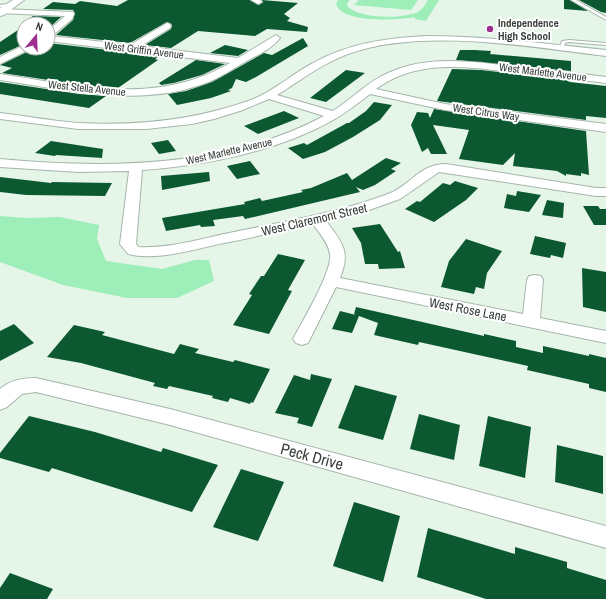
<svg xmlns="http://www.w3.org/2000/svg" width="606" height="599" viewBox="0 0 606 599" font-family="'Archivo Narrow',sans-serif">
	<style>
		.green { fill: #9deeb8 }
		.building { fill: #0c5931 }
		.lines { fill: none; stroke-linecap: round; stroke-linejoin: round }
		.service-casing { stroke: #a5b5aa; stroke-width: 2 }
		.minor-casing { stroke: #a5b5aa; stroke-width: 2 }
		.tertiary-casing { stroke: #a5b5aa; stroke-width: 2 }
		.service { fill: #fff; fill-rule: evenodd }
		.minor { fill: #fff; fill-rule: evenodd }
		.tertiary { fill: #fff; fill-rule: evenodd }
		.poi-dot { fill: #9e2f8e; stroke: #fff; stroke-width: 1.5 }
		.labels { text-anchor: middle; stroke-width: 4; stroke-linejoin: round; paint-order: stroke }
		.far-poi-label { font-size: 11px; font-weight: bold; fill: #373e39; stroke: #fff; text-anchor: start }
		.far-street-label { font-size: 11px; fill: #373e39; stroke: #fff }
		.street-label { font-size: 13px; fill: #373e39; stroke: #fff }
		.near-street-label { font-size: 16px; fill: #373e39; stroke: #fff }
	</style>
	<rect width="100%" height="100%" fill="#e5f6e9"/>
	<!-- green -->
	<g class="green">
		<path d="M338,0H350L347,3L348,7C361,19 403,19 418,12C423,9 425,4 428,0H439L426,21L415,19V17C399,20 342,24 336,4Z"/>
		<path d="M359,0H418L411,10L354,5Z"/>
		<path d="M0,216L28,218L60,217L99,225L97,239L106,261L162,269L195,260H209L214,281L177,298H127L63,285L0,262Z"/>
	</g>
	<!-- building -->
	<g class="building">
		<path d="M128,0H250L259,5L263,2L262,0L298,3L284,14L290,18L287,21L308,27L307,32L267,29L255,36L198,31L171,48L145,45L171,29L172,25L167,22L130,43L56,35L73,20L75,13L73,10L43,9L53,2L75,4L80,1L117,6Z"/>
		<path d="M564,0H570L588,11L564,9Z"/>
		<path d="M579,0H606V13L601,12Z"/>
		<path d="M33,16L61,17L48,29V24H27L32,20H27Z"/>
		<path d="M24,26V44L0,55V42Z"/>
		<path d="M303,38L308,46L256,77L246,82L236,79L232,88L228,90L231,91L211,98L177,105L168,94L186,91L212,82L264,53L272,55Z"/>
		<path d="M48,43L160,56L155,59L158,60L118,88L88,86L2,73L12,68L0,65L29,51L32,48H48Z"/>
		<path d="M225,45L248,50L238,56L210,53Z"/>
		<path d="M460,50H475L491,51L490,54L571,61V71L456,60Z"/>
		<path d="M196,60L225,64L202,75L174,83L161,85L159,83Z"/>
		<path d="M452,69L481,70L570,80V82L606,86V118L586,116V120L437,101Z"/>
		<path d="M346,70L365,73L326,102L310,98Z"/>
		<path d="M0,82L79,94L106,96L89,108L0,94Z"/>
		<path d="M374,102L392,105L380,120L353,137L325,152L303,159L288,148L304,143L307,145L347,123H349L366,111Z"/>
		<path d="M434,109L586,131L589,175L581,173V176L566,174V176L557,171L513,166L515,153L503,165L459,159L469,130L433,125L447,154H431L428,148L422,152L411,125L417,112L428,113L430,118Z"/>
		<path d="M284,111L299,118L258,134L244,126Z"/>
		<path d="M168,140L176,151L159,154L151,143Z"/>
		<path d="M51,141L103,149L102,158L56,155L55,156L35,153Z"/>
		<path d="M386,158L401,163L391,169L396,171L375,185L363,190L356,187L360,192L245,219L243,216L213,220L215,226L201,227L200,225L166,231L162,218L245,204L244,202L260,198L262,201L303,192L301,190L311,188L347,173L352,180Z"/>
		<path d="M250,161L260,174L237,179L227,166Z"/>
		<path d="M209,172L210,181L162,190L161,176Z"/>
		<path d="M0,177L51,183L52,182L112,183L105,196L26,195L0,192Z"/>
		<path d="M455,181L478,188L466,200L434,222L405,209L417,201L420,202L443,183L450,185Z"/>
		<path d="M517,191L541,195L529,212L504,208L507,194L516,196Z"/>
		<path d="M547,200L564,203L563,218L542,215Z"/>
		<path d="M583,206H598L600,209H606V225H594Z"/>
		<path d="M380,224L398,252L400,251L405,268L379,269L378,264H365L361,243L352,228Z"/>
		<path d="M535,236L566,243L563,258L551,255L550,258L530,254Z"/>
		<path d="M466,239L502,251L487,273L484,289L476,287L474,294L441,287L449,261Z"/>
		<path d="M278,254L305,260L288,290L292,291L269,334L233,325L252,295L249,294L261,276H264Z"/>
		<path d="M582,268L606,272V312L583,307Z"/>
		<path d="M356,307L484,336V334L516,341V347L543,353V346L589,356V354L606,358V392L589,388V384L527,370L528,366L419,342L418,345L374,335L378,323L359,316L352,333L332,329L340,311L356,315L354,314Z"/>
		<path d="M14,324L34,343L0,361V331Z"/>
		<path d="M74,325L105,332L102,335L174,354L180,344L199,349L195,353L233,362L235,360L270,369L253,403L251,402L250,404L230,398L228,402L212,398L213,396L169,386L167,389L153,386L155,383L81,363L47,357Z"/>
		<path d="M311,374L332,379L312,427L297,423L299,418L275,413L294,375L310,380Z"/>
		<path d="M355,385L397,396L383,440L338,428Z"/>
		<path d="M419,414L460,425L454,460L410,449Z"/>
		<path d="M29,416L95,432L161,452L163,448L218,465L192,512L52,468L49,472L0,458V453Z"/>
		<path d="M488,416L531,427L525,478L479,466Z"/>
		<path d="M557,445L603,456V494L555,482Z"/>
		<path d="M241,469L284,482L258,541L213,527Z"/>
		<path d="M354,502L400,516L383,582L333,566Z"/>
		<path d="M428,528L515,554V547L567,562V568L606,580V599H486L417,577Z"/>
		<path d="M10,573L53,589L47,599H0V588Z"/>
	</g>
	<g class="lines">
		<defs>
			<g id="service">
				<path d="M571,0H576L606,17V20Z"/>
				<path d="M14,3V5L0,7V5Z"/>
				<path d="M569,40L606,43V45L569,42L565,43L563,49H559L562,41Z"/>
			</g>
			<g id="minor">
				<path d="M251,0H260L262,2L258,4Z"/>
				<path d="M3,9L73,12L74,14L72,19L52,36L130,45L167,23L170,24L171,26L170,28L141,46L238,58L276,35L280,38C271,50 255,56 243,63C232,70 222,76 211,81C144,109 68,90 0,80V74C79,86 157,106 230,63L48,41V31L65,16L0,13V10Z"/>
				<path d="M427,36C487,36 546,44 606,50V56C529,47 421,27 348,54C321,64 300,81 277,95L333,111C352,99 367,82 388,73C428,54 476,62 518,67C547,70 577,73 606,77V83C577,79 547,76 518,73C470,67 418,58 376,89L445,104L606,124V132L445,110L370,94C358,103 346,113 333,120C278,151 205,166 142,170L136,244L138,247C169,249 203,238 234,232C286,221 338,213 388,194C410,186 419,164 446,164L596,188H606V196H596L439,172L400,199L355,215L326,221C342,242 351,251 340,278L523,314L527,280L529,276L535,275L541,276L543,280L540,318L606,331V343L336,287L308,343L302,345L296,343L293,339C302,322 333,270 330,254C328,242 319,233 313,224C281,231 250,238 219,244C192,250 155,261 128,254L120,244L129,171L79,172L0,167V159C107,169 227,168 324,116L269,99L240,111L214,119L192,124L146,129H78L0,119V113C26,116 52,121 78,123C137,126 196,120 251,100C274,91 292,74 313,63C349,43 387,38 427,36Z"/>
				<path d="M24,45V48H30L28,50L0,64V57Z"/>
				<path d="M36,378L170,409L606,526V548L170,425L36,392L22,394L7,407L0,410V389C10,380 23,378 36,378Z"/>
			</g>
			<path id="tertiary" d="M13,0H24L4,15L0,16V8Z"/>
		</defs>
		<!-- service casing -->
		<use href="#service" class="service-casing"/>
		<!-- minor casing -->
		<use href="#minor" class="minor-casing"/>
		<!-- tertiary casing -->
		<use href="#tertiary" class="tertiary-casing"/>
		<!-- service -->
		<use href="#service" class="service"/>
		<!-- minor -->
		<use href="#minor" class="minor"/>
		<!-- tertiary -->
		<use href="#tertiary" class="tertiary"/>
	</g>
	<!-- markers -->
	<circle class="poi-dot" cx="490" cy="29" r="4"/>
	<g class="labels">
		<!-- far-poi labels -->
		<g class="far-poi-label">
			<text x="498" y="27">Independence<tspan x="498" dy="13">High School</tspan></text>
		</g>
		<!-- far-street labels -->
		<g class="far-street-label">
			<text transform="translate(144 50) rotate(7)" y="4">West Griffin Avenue</text>
			<text transform="translate(543 72) rotate(7)" y="4">West Marlette Avenue</text>
			<text transform="translate(87 88) rotate(6)" y="4">West Stella Avenue</text>
			<text transform="translate(486 112) rotate(8)" y="4">West Citrus Way</text>
			<text transform="translate(229 151) rotate(-13)" y="4">West Marlette Avenue</text>
		</g>
		<!-- street labels -->
		<g class="street-label">
			<text transform="translate(314 219) rotate(-13)" y="5">West Claremont Street</text>
			<text transform="translate(468 309) rotate(11)" y="5">West Rose Lane</text>
		</g>
		<!-- near-street labels -->
		<g class="near-street-label">
			<text transform="translate(312 456) rotate(15)" y="6">Peck Drive</text>
		</g>
	</g>
	<!-- north arrow -->
	<g transform="translate(36 36) rotate(19)"><circle r="19" fill="#ffffff" stroke="#afb2b0"/>
	<path d="M0-3L7 15L0 10L-7 15Z" fill="#9e2f8e"/>
	<text y="-6" font-size="11" font-weight="bold" text-anchor="middle" fill="#373e39">N</text>
	</g>
</svg>
